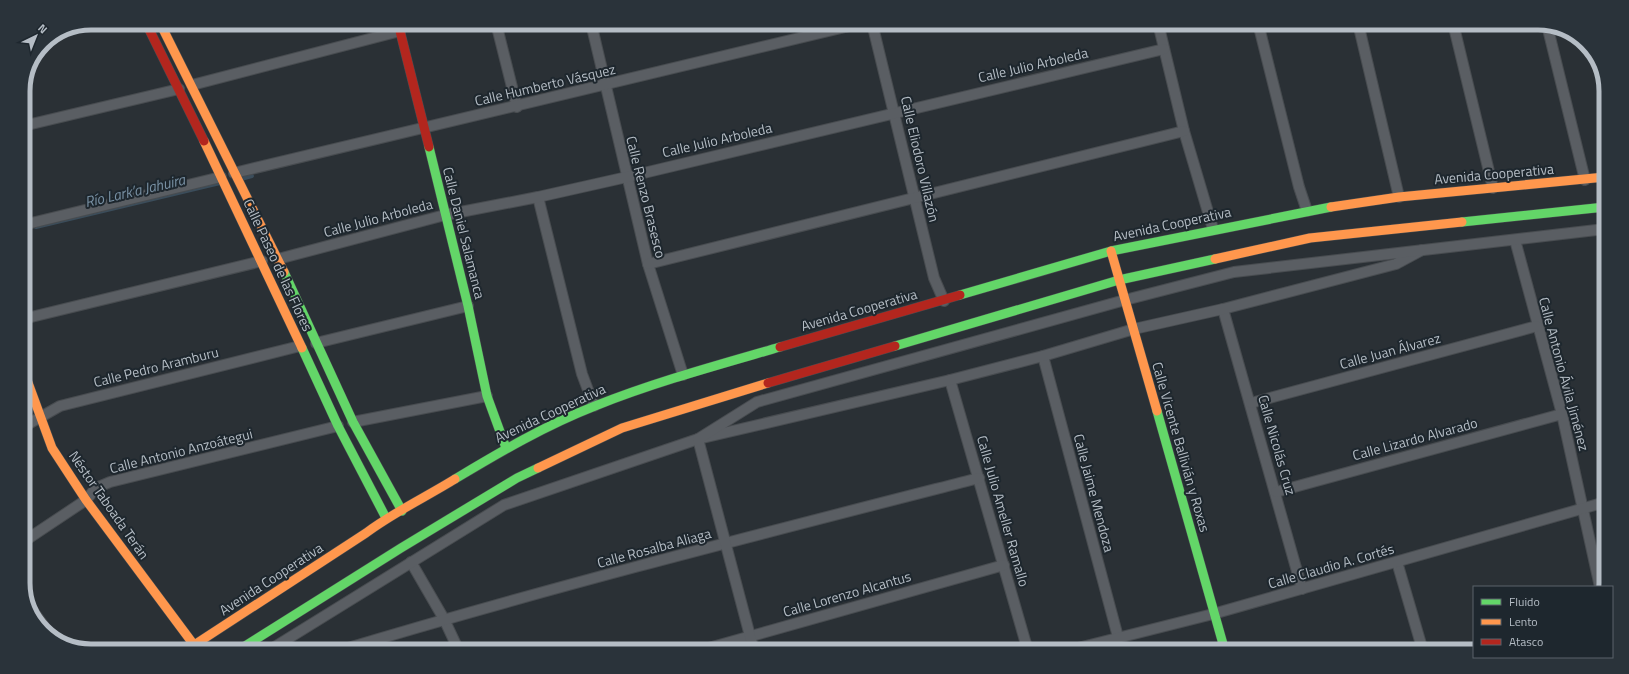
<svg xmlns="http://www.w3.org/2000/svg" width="1629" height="674" viewBox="0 0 1629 674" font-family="'Titillium Web',sans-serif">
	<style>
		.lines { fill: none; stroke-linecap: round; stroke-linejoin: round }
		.stream { stroke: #3b4d5b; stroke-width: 4 }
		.street-casing { stroke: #484c50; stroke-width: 12 }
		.fast-casing { stroke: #484c50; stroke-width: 10 }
		.slow-casing { stroke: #484c50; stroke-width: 10 }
		.jam-casing { stroke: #484c50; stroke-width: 10 }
		.street { stroke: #5a5e63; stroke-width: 10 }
		.fast { stroke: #63d668; stroke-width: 9 }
		.slow { stroke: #ff974d; stroke-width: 9 }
		.jam { stroke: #b3261e; stroke-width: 9 }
		.labels { text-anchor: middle; stroke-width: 4; stroke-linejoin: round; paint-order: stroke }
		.street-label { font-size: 14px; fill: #b5bdc5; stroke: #1e272e }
		.water-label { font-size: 15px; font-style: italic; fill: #7991a4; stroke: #1e272e }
		.rim { fill: none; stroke: #b5bdc5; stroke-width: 5 }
	</style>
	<rect width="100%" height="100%" fill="#2a3035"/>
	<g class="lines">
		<!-- stream -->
		<g class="stream">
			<path d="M863,29L881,23"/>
			<path d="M241,179L252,176"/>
			<path d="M36,227L220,183"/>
		</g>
		<defs>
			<g id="street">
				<path d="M496,23L517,107"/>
				<path d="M591,23L648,264L683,375"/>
				<path d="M872,23L934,278L944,301"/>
				<path d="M1158,23L1184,131L1213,229"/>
				<path d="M1258,23L1299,187L1307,211"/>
				<path d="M1358,23L1399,197"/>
				<path d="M1453,23L1493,188"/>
				<path d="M1547,25L1585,180"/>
				<path d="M192,85L400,31"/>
				<path d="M23,126L179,89"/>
				<path d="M234,173L862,23"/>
				<path d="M538,197L582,374L594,406"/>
				<path d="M23,225L221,177"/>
				<path d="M1515,240L1562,414L1600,587"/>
				<path d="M278,259L445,215L538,197L627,177L1164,49"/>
				<path d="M648,264L1184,131"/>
				<path d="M1223,309L1302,589"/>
				<path d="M23,319L262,261"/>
				<path d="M316,343L468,306"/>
				<path d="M1043,356L1118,637"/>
				<path d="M950,380L1028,651"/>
				<path d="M1251,403L1537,326"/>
				<path d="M353,422L487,396"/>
				<path d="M23,427L60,406L300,346"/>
				<path d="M1276,492L1562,414"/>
				<path d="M23,542L86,500L96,488L110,482L338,426"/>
				<path d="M411,562L444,619L459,651"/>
				<path d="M1397,562L1423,651"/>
				<path d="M30,607L48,632"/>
				<path d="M268,651L504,505L698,439L950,380L1043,356L1134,329L1223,309L1396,264L1422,250"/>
				<path d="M338,651C550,587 764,533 979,478"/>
				<path d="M698,651L1004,565"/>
				<path d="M754,651L698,439L757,402L1125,300L1234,272L1605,229"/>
				<path d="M1066,651L1213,614L1602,503"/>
			</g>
			<g id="fast">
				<path d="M429,147L468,306L487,396L506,448"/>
				<path d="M1462,222L1605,207"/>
				<path d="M284,272L353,422L402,511"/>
				<path d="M960,295L1111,251L1331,207"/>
				<path d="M895,346L1119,280L1215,259"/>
				<path d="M302,348L338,426L386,518"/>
				<path d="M1157,411L1225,651"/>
				<path d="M455,479C500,452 546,425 595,406C655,382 718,365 780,347"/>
				<path d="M237,651L401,548L517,478L538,468"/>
			</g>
			<g id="slow">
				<path d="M160,23L284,272"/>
				<path d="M204,141L302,348"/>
				<path d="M1331,207L1399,197L1605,177"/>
				<path d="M1111,251L1157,411"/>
				<path d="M1215,259L1310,238L1462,222"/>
				<path d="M23,369L52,448L86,500L194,645"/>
				<path d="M538,468L622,428L768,383"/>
				<path d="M185,651L366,533C394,512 426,497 455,479"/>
			</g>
			<g id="jam">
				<path d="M146,23L204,141"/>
				<path d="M398,23L429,147"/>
				<path d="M780,347L960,295"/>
				<path d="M768,383L895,346"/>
			</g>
		</defs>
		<!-- street casing -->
		<use href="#street" class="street-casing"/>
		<!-- fast casing -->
		<use href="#fast" class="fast-casing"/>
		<!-- slow casing -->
		<use href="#slow" class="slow-casing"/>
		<!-- jam casing -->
		<use href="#jam" class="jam-casing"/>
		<!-- street -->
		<use href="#street" class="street"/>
		<!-- fast -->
		<use href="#fast" class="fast"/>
		<!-- slow -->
		<use href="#slow" class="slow"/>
		<!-- jam -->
		<use href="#jam" class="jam"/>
	</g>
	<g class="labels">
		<!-- street labels -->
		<g class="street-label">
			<text transform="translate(1033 65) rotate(-13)" y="5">Calle Julio Arboleda</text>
			<text transform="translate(545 85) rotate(-13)" y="5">Calle Humberto Vásquez</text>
			<text transform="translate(717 140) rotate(-13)" y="5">Calle Julio Arboleda</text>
			<text transform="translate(920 159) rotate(77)" y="5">Calle Eliodoro Villazón</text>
			<text transform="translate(1494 174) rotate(-5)" y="5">Avenida Cooperativa</text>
			<text transform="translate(646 197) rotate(76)" y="5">Calle Renzo Brasesco</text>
			<text transform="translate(378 218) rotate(-15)" y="5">Calle Julio Arboleda</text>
			<text transform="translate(1172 224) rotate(-12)" y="5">Avenida Cooperativa</text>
			<text transform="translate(464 233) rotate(76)" y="5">Calle Daniel Salamanca</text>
			<text transform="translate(278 265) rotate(65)" y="5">Calle Paseo de las Flores</text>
			<text transform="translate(859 310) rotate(-16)" y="5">Avenida Cooperativa</text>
			<text transform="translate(1390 351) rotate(-15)" y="5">Calle Juan Álvarez</text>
			<text transform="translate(156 367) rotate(-14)" y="5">Calle Pedro Aramburu</text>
			<text transform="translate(1564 374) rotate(75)" y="5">Calle Antonio Ávila Jiménez</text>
			<text transform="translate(550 413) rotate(-25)" y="5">Avenida Cooperativa</text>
			<text transform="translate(1415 439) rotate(-15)" y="5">Calle Lizardo Alvarado</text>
			<text transform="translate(1277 445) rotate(74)" y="5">Calle Nicolás Cruz</text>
			<text transform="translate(1181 447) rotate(74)" y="5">Calle Vicente Ballivián y Roxas</text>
			<text transform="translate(181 451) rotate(-14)" y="5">Calle Antonio Anzoátegui</text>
			<text transform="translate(1094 493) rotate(75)" y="5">Calle Jaime Mendoza</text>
			<text transform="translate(109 505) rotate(55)" y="5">Néstor Taboada Terán</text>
			<text transform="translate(1003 511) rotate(74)" y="5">Calle Julio Ameller Ramallo</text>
			<text transform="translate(654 548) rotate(-15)" y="5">Calle Rosalba Aliaga</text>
			<text transform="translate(1331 566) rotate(-16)" y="5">Calle Claudio A. Cortés</text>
			<text transform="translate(271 579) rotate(-33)" y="5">Avenida Cooperativa</text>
			<text transform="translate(847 594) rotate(-16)" y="5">Calle Lorenzo Alcantus</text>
		</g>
		<!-- water labels -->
		<g class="water-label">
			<text transform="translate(135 191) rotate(-13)" y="5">Río Lark’a Jahuira</text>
		</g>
	</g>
	<!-- crop -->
	<path d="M0 0H1629V674H0ZM91 30H1538A61 61 0 0 1 1599 91V583A61 61 0 0 1 1538 644H91A61 61 0 0 1 30 583V91A61 61 0 0 1 91 30Z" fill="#2a333a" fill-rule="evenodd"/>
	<path class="rim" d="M91 30H1538A61 61 0 0 1 1599 91V583A61 61 0 0 1 1538 644H91A61 61 0 0 1 30 583V91A61 61 0 0 1 91 30Z"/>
	<!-- legend -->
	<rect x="1473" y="586" width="140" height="72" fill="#1e272e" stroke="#5a636a"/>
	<rect x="1481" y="599" width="20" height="6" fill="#63d668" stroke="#5a636a"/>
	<text x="1509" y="606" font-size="12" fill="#b5bdc5">Fluido</text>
	<rect x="1481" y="619" width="20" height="6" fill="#ff974d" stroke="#5a636a"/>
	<text x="1509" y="626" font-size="12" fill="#b5bdc5">Lento</text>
	<rect x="1481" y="639" width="20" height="6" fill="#b3261e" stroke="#5a636a"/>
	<text x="1509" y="646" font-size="12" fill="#b5bdc5">Atasco</text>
	<!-- north arrow -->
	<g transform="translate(36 36) rotate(43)" stroke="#1e272e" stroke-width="3" paint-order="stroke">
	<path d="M0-3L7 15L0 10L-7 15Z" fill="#b5bdc5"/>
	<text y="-6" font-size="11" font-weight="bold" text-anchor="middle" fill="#b5bdc5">N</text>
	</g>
</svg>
